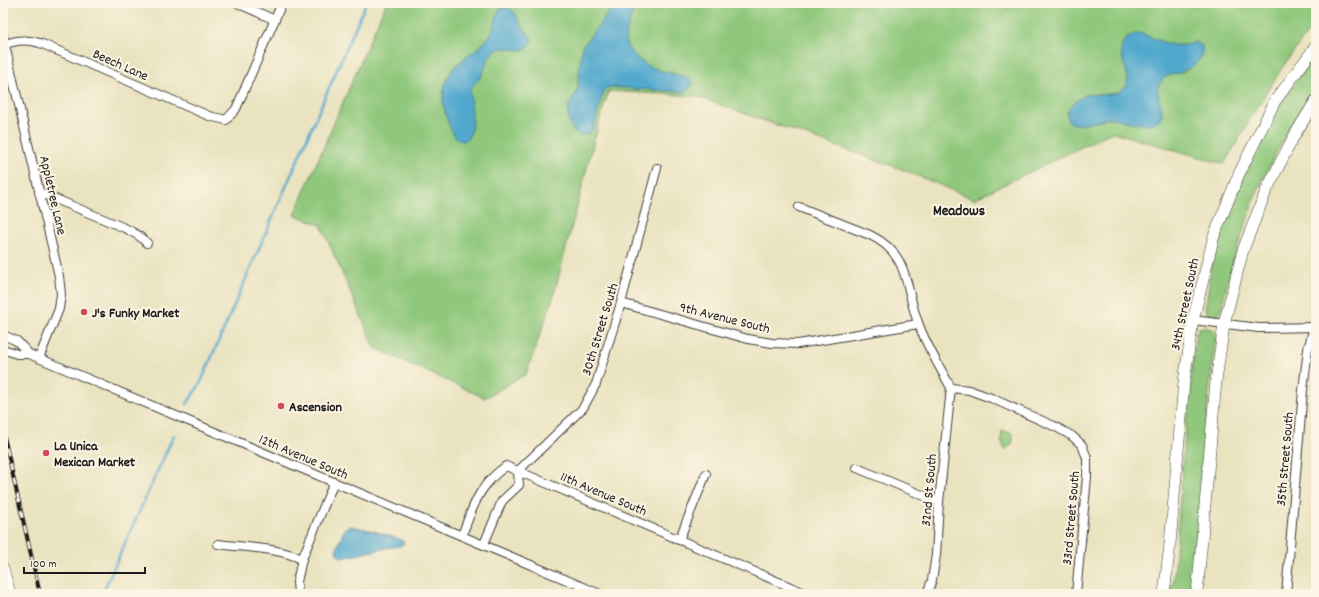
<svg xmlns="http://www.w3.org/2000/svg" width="1319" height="597" viewBox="0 0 1319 597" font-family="Dekko,sans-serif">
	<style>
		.green { fill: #8fc87c; stroke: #56724c }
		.water { fill: #51a8cd; stroke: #366274 }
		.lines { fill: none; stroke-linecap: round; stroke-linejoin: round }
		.stream { stroke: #51a8cd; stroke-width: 2.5 }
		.minor-casing { stroke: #3b3a35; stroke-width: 10 }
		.major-casing { stroke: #3b3a35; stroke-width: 12 }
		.minor { stroke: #fff; stroke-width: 8 }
		.major { stroke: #fff; stroke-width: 11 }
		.rail-casing { stroke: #1c1c1c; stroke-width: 4 }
		.rail { stroke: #fcf5e5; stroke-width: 2.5; stroke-dasharray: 8; stroke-linecap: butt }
		.poi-dot { fill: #d1495b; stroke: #fcf5e5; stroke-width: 1.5 }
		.labels { text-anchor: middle; stroke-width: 4; stroke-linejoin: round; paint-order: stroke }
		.street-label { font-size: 14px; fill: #1c1c1c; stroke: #fcf5e5 }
		.poi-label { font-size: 14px; font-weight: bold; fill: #1c1c1c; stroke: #fcf5e5; text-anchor: start }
		.neighbourhood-label { font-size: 15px; font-weight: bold; fill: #1c1c1c; stroke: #fcf5e5 }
	</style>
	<rect width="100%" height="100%" fill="#fcf5e5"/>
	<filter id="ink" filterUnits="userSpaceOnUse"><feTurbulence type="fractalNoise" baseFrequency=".025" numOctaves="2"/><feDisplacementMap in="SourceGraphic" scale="8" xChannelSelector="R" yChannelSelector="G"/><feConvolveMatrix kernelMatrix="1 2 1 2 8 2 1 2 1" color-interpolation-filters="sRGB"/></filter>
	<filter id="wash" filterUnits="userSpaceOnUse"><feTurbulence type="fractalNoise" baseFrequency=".012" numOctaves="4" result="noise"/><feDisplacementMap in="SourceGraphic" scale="16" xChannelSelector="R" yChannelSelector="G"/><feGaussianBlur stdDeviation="0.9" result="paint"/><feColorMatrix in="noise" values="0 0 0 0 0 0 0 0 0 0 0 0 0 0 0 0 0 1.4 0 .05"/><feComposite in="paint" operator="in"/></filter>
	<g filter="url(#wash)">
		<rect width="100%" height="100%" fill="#eae3c0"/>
		<!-- green -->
		<g class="green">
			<path d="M386,3H1316V23C1279,66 1253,116 1224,164L1112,132L974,199L901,169L695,96L609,91L601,114L553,298L526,374L485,398L375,348L321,225L294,215Z"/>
			<path d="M1316,52V86L1308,98L1275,154L1255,197L1233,261L1220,312C1218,317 1214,318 1209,316L1205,309C1209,290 1210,268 1215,249C1234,180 1274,110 1316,52Z"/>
			<path d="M1204,327L1214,330L1216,335L1210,381L1193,576L1190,594H1170L1174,578L1185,432L1196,333L1199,328Z"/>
			<path d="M1002,431L1012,433L1013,437L1012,444L1005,450L1001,440Z"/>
		</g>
		<!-- water -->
		<g class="water">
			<path d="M613,3H635L626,34L625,41L628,48L637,58L648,66L659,70L689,78L693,83L688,90L683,92L608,87L604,91L593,129L589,134L584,135H579L574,132L570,126L568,116L569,106L571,101L577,92L582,47L607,15Z"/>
			<path d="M505,7C517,9 517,20 523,28C526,32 529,34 532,39C526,58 513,45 499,49C487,53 487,65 482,75C479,80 473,84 470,90C470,102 476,127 468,138C466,140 465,141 463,141C451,141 443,109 443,99C443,91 445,82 449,75C456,60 478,52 489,37C495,28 495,18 500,9Z"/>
			<path d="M1139,33C1159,39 1173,51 1195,42L1202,46C1204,61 1192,68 1179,73C1173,75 1166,75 1162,80C1148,95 1174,113 1154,123C1144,128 1124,119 1112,118C1103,117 1067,135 1067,114C1068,111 1069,108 1071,106C1074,102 1081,97 1086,95C1097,93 1115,98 1124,88C1138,72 1101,43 1139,33Z"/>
			<path d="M351,526L374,531L402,540L405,543L400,546L387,548L342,558L337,554L336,550L345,528Z"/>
		</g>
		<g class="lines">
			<!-- stream -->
			<g class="stream">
				<path d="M187,404L200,384L366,3"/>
				<path d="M102,594L174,435"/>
			</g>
		</g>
	</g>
	<g filter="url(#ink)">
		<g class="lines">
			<defs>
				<g id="minor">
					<path d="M237,3L275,20"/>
					<path d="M3,37L59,276L61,294L59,309L39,358"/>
					<path d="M5,44C18,40 27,39 40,43L209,116L226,120L236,109L282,3"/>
					<path d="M39,192L127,229L139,236L147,243"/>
					<path d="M799,207L870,235C912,255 904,289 919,325C927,347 940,367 951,388"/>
					<path d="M621,303L748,339L772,343L798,344L918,324"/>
					<path d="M1193,320L1259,328L1316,327"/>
					<path d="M3,335L17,341L29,354L600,594"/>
					<path d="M3,349L17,354H29"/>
					<path d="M951,388L969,390L991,398L1056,427L1072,436L1082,445L1087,458V477L1076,594"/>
					<path d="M857,468L939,502"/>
					<path d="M462,535C474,505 478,486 506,466L807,594"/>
					<path d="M679,540L706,474"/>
					<path d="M218,544C246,548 276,547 302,559"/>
					<path d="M484,544L502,501L519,485L518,471L583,408L596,384L621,303L657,168"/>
					<path d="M298,594L297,582L302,559L334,482"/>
					<path d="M927,594L932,580L936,555L939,502L951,388"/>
					<path d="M1286,594L1303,390L1308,349L1314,327"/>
				</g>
				<g id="major">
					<path d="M3,568L10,594"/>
					<path d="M1164,594L1170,544L1184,382L1193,320L1214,236L1239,174L1275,101L1316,46"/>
					<path d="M1196,594L1198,584L1216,381L1224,324L1243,250L1266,191L1294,136L1316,100"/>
				</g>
			</defs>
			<!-- minor casing -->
			<use href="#minor" class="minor-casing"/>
			<!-- major casing -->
			<use href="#major" class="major-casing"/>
			<!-- minor -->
			<use href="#minor" class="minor"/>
			<!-- major -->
			<use href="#major" class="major"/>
			<defs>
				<path id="rail" d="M3,432L40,594"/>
			</defs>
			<!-- rail casing -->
			<use href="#rail" class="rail-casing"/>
			<!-- rail -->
			<use href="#rail" class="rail"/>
		</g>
	</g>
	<!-- markers -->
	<g class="poi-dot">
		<circle cx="84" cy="312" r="4"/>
		<circle cx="281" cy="406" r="4"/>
		<circle cx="46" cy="453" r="4"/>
	</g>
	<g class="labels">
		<!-- street labels -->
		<g class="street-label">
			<text transform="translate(121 64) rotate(24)" y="5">Beech Lane</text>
			<text transform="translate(54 195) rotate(77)" y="5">Appletree Lane</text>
			<text transform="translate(1184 304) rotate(-78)" y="5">34th Street South</text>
			<text transform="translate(725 317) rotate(14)" y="5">9th Avenue South</text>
			<text transform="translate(599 329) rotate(-73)" y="5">30th Street South</text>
			<text transform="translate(304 456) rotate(23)" y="5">12th Avenue South</text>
			<text transform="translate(1284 459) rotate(-85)" y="5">35th Street South</text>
			<text transform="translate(928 490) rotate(-85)" y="5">32nd St South</text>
			<text transform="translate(604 493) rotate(23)" y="5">11th Avenue South</text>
			<text transform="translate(1070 518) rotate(-85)" y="5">33rd Street South</text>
		</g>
		<!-- poi labels -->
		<g class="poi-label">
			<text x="92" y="317">J's Funky Market</text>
			<text x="289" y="411">Ascension</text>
			<text x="54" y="450">La Unica<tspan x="54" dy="16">Mexican Market</tspan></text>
		</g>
		<!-- neighbourhood labels -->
		<g class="neighbourhood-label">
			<text x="959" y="215">Meadows</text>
		</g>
	</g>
	<!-- margin -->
	<rect width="1319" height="597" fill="none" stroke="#fcf5e5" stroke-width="16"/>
	<!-- scale -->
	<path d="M24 567v6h121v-6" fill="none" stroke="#1c1c1c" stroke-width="2"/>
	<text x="30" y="567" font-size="12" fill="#1c1c1c" stroke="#fcf5e5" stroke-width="3" paint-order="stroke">100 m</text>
</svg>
